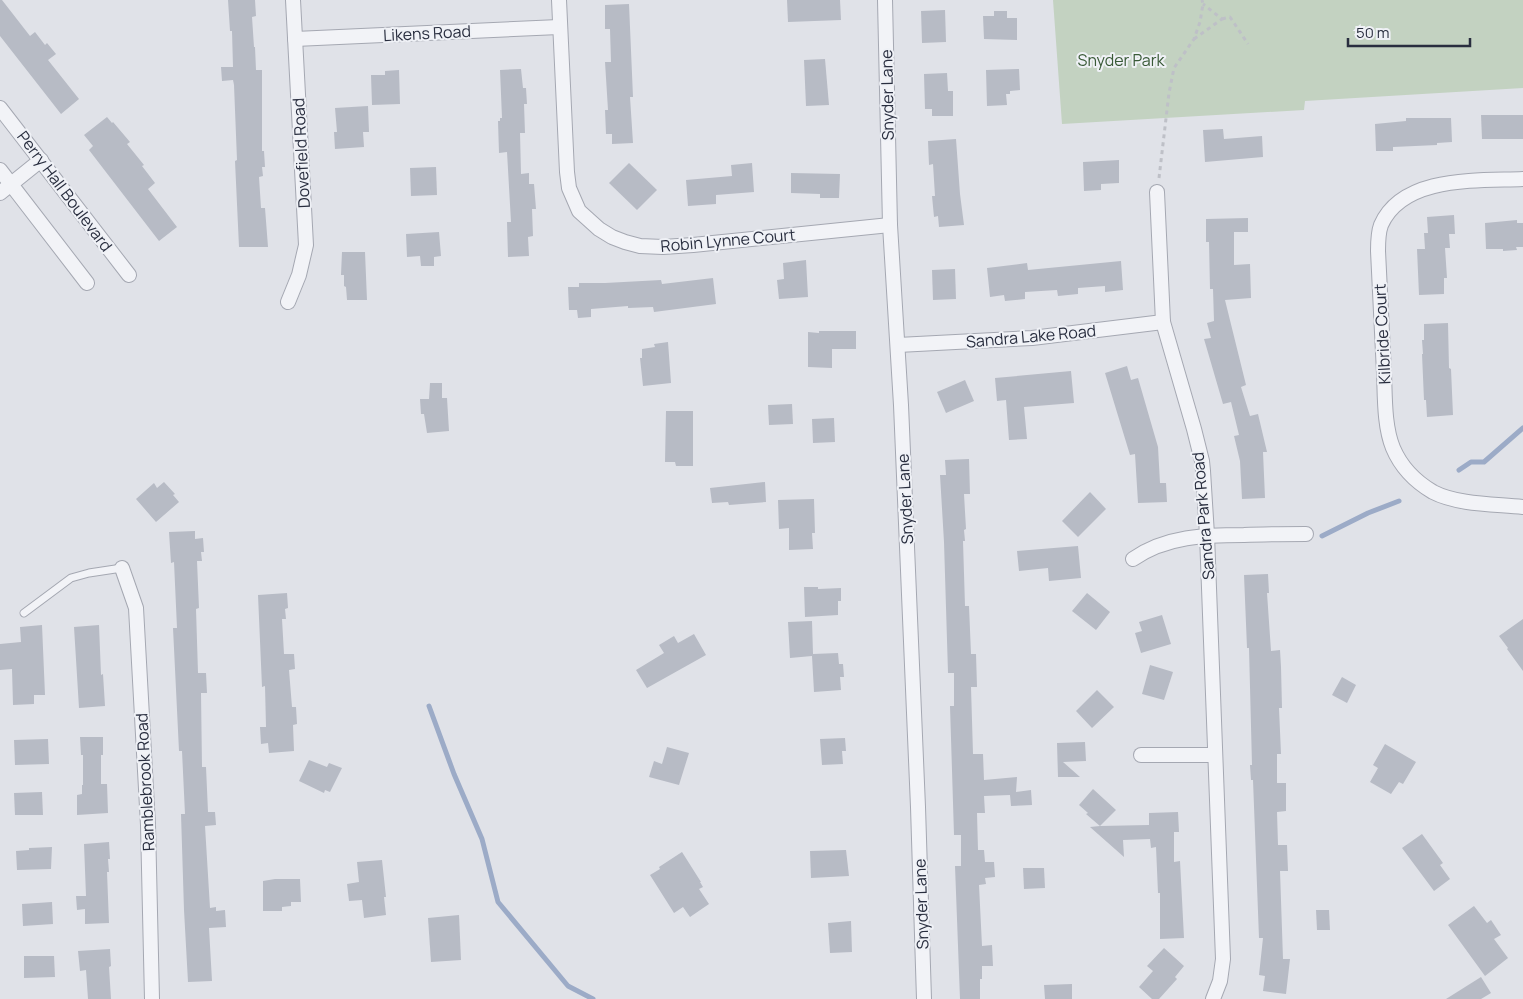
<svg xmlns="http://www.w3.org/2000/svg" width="1523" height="999" viewBox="0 0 1523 999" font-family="Manrope,sans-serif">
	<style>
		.green { fill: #c3d2c1 }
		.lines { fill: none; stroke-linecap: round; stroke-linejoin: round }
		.stream { stroke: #9cabc7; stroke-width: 5 }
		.building { fill: #b7bbc5 }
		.service-casing { stroke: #a5a8b2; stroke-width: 9 }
		.minor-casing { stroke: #a5a8b2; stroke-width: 16 }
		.path { stroke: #bec0c7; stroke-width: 3; stroke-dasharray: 4 4; stroke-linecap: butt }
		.service { stroke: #f2f3f7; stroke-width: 7 }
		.minor { stroke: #f2f3f7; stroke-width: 14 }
		.labels { text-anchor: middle; stroke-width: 4; stroke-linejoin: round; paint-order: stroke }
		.street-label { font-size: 16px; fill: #292e3f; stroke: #eff1f6 }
		.park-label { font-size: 16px; fill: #395a37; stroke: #eff1f6 }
	</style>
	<rect width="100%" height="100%" fill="#e0e2e8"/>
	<!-- green -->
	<path class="green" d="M1053,0H1523V88L1305,101L1304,110L1062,124Z"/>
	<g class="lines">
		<!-- stream -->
		<g class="stream">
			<path d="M1459,470L1471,462H1484L1523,428"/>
			<path d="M1322,536L1368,513L1399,501"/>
			<path d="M429,706L454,774L482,839L498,902L568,986L593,999"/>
		</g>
	</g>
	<!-- building -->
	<g class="building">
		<path d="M0,0H2L30,36L35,32L45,45L47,43L56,54L48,60L79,99L61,114L0,36Z"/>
		<path d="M228,0H255L256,16L252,17L254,47H255L256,70H262V151H264L265,167H262L263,176L259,177L261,208H265L268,247H239L235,161L237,160L234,85L233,80L222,81L221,67H233L232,31H230Z"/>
		<path d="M787,0H840L841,20L788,22Z"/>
		<path d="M629,4L633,97H630L633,143L612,144V134H606L605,110H608L605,62H611L610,29H605V5Z"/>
		<path d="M945,10L946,42L922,43L921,11Z"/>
		<path d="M994,11H1007V18H1017V40L984,39L983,16H994Z"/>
		<path d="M825,59L829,105L806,106L804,60Z"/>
		<path d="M521,69L523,88H526L527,104H524L525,133H520L521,174L529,173V184H534L536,209H532L533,236L528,237L529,256L508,257L507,222H511L507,152L499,153L498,121H500V118H502L500,70Z"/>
		<path d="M1019,69L1020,90L1010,91V94H1006L1007,105L987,106L986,70Z"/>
		<path d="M399,70L400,104L372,105L371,75H385V71Z"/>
		<path d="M947,73L948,91H953V116H932V109H925L924,74Z"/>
		<path d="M368,106L369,132H363L364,147L335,149L334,132H337L335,108Z"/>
		<path d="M1481,115H1523V139H1482Z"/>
		<path d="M107,117L112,123L113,122L130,142L127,144L144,165L142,166L155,183L148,189L177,227L159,241L89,150L93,146L84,135Z"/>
		<path d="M1406,118H1451L1452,142L1437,143V145L1393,147V151H1376L1375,124L1406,121Z"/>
		<path d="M1223,129L1224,139L1262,136L1263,157L1205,162L1203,130Z"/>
		<path d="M956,139L960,194L964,225L939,227L938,216L934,217L932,196H935L933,164L929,165L928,141Z"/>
		<path d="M1119,160V183L1101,184V190L1084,191L1083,162Z"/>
		<path d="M629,163L657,190L637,210L609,183Z"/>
		<path d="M752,163L754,192L716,195V204L688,206L686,180L732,176L731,165Z"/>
		<path d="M436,167L437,195L411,196L410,168Z"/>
		<path d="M791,173L840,174L839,198H820V194L791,193Z"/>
		<path d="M1454,215L1455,234H1449L1450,248H1445L1447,278H1444V294L1419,295L1417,249H1425L1424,233H1428L1427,217Z"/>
		<path d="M1248,218V232H1234V265L1250,264L1251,298L1225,300L1246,385L1241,387L1250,416L1258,414L1267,452H1263L1265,498L1242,499L1240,461L1234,436L1239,435L1231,402L1223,404L1204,339L1211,338L1207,323L1214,321L1213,289H1210L1209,242H1206V219Z"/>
		<path d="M1517,220V223H1523V247H1516L1517,250L1503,251V249H1486L1485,223Z"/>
		<path d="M439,232L441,256L434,257V266H421L420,256L407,257L406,234Z"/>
		<path d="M342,252H365L367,300H347L346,287L344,286V275H341Z"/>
		<path d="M806,260L808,297L779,299L777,280L784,279L783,263Z"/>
		<path d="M1121,261L1123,290L1105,292V286L1078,288V294L1058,296L1057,290L1025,292V299L1005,301L1004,295L990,297L987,268L1027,263L1028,270Z"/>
		<path d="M955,269L956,299L933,300L932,270Z"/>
		<path d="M713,278L716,304L654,312L653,307L628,308V306L591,309V317L578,318L577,310H569L568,287H579V283H605L661,280L662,284Z"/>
		<path d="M1448,323L1449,368L1451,369L1453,415L1427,417L1426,400H1424L1422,354H1423L1422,340H1424V324Z"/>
		<path d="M819,331H856V349H832V368L808,367V332L819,333Z"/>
		<path d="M668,342L671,383L643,386L640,358H642V349L655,347L654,344Z"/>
		<path d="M1127,366L1131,380L1138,378L1158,447L1160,483H1166L1167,502L1138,503L1135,454L1130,455L1105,373Z"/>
		<path d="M1071,371L1074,403L1024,407L1027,439L1009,440L1006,400L997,401L995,378Z"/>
		<path d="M965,380L974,401L946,413L937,392Z"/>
		<path d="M430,383H442V398H447L449,431L427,433L424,414H421L420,399H429Z"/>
		<path d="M792,404L793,424L769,425L768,405Z"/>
		<path d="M666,411H693V466H676L675,462H665Z"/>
		<path d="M834,418L835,442L813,443L812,419Z"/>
		<path d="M969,459L970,494H964L966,529L964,530L965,541H963L965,606H969L971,654H976L977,687H971L973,754H983L984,780L1017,777L1016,792L1031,790L1032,805L1011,806L1010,795L984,796L985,813H977L978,850H984L985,862H994L995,877L985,878L986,884L979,885L982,946L992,945L993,966H982V979H980V999H960L955,866H961V835H954L950,706H954V673H948L944,542L940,475H946L945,460Z"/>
		<path d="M164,482L175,494L173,495L179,502L156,522L136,499L154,483L157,488Z"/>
		<path d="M765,482L766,502L729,505L728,502L712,503L710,488Z"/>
		<path d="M1090,492L1106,509L1078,537L1062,521Z"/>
		<path d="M814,499L815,533H812L813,549L789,550V528L779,529L778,500Z"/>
		<path d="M195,531V539L203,538L204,552H201L202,561H197L199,608L196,609L198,673H206L207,693H201L202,767H206L208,812H215L216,825L205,826L210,908L216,907V911L225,910L226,927L209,928L212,981L188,982L184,910L181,814H185L182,751H179L173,628H177L174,562L171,563L169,532Z"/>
		<path d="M1078,546L1081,578L1049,581L1048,568L1019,571L1017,551Z"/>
		<path d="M1268,574L1269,593H1267L1271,651L1280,650L1281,667L1282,708H1279L1281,754H1277V783H1286V811L1277,812L1278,845H1287L1288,871H1280L1283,959H1290L1286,994L1263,991L1265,976L1259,975L1263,938H1259L1253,780H1251L1250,765H1252L1249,648H1247L1244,575Z"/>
		<path d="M804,587H818V589L841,588V601H838V615L805,617Z"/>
		<path d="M287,593L288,608L285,609L286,619H282L284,654H294L295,669L289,670L292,707H296L297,724L293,725L294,751L269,753L268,743L261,744L260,727H266L265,686L262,687L258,595Z"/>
		<path d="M1087,593L1110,612L1096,630L1072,611Z"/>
		<path d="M1162,615L1171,644L1141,653L1135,633L1142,631L1139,622Z"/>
		<path d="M1523,619V671L1507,649L1508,648L1499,636Z"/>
		<path d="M812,621L813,654L838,653L839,664H843L844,677H840L841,690L814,692L812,656L790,658L788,622Z"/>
		<path d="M42,625L45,695H34V704L13,705L12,669L0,670V644L21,642L20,627Z"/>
		<path d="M99,625L101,675L103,674L105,706L79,708L74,627Z"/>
		<path d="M694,634L706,655L647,688L636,670L664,653L659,645L674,636L678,643Z"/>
		<path d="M1150,665L1173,672L1164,700L1142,694Z"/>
		<path d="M1342,677L1356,685L1347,703L1332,695Z"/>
		<path d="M1097,690L1114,707L1092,728L1076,711Z"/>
		<path d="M80,737H103V755H101V784H107L108,813L77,815V795L82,794V785H83V755H81Z"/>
		<path d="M845,738L846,751H842L843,764L822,765L820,739Z"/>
		<path d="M48,739L49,764L15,765L14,740Z"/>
		<path d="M1085,742L1086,761L1063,762L1080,777H1058L1057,743Z"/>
		<path d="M1385,744L1416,762L1403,784L1399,782L1391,794L1370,782L1378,768L1373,765Z"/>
		<path d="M667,747L689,753L679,785L649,777L654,761L662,764Z"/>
		<path d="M309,760L327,767L329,763L342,768L330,792L325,790L324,793L299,781Z"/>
		<path d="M1093,789L1116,810L1100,826L1149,825V813L1178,812L1179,832H1174V862L1180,861L1184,938L1160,939V893H1158L1156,847L1151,848L1150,839L1123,840L1124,857L1090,827L1100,826L1086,814L1088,813L1079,805Z"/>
		<path d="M42,792L43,815H15L14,793Z"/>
		<path d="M1422,834L1443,863L1440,865L1450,879L1434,891L1402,848Z"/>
		<path d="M109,842L110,859H108L109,872H107L109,923L85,924V909L77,910L76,896H86L84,844Z"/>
		<path d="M52,847L51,869L17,870L16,851L29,850V848Z"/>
		<path d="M846,850L849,876L811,878L810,851Z"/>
		<path d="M682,852L701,882H700L703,887L699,889L709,904L690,917L683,907L674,913L650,875L660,869L659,867Z"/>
		<path d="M382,860L386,897H384L386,915L364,918L362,900L349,901L347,884L359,882L357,862Z"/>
		<path d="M1023,868H1044L1045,888L1024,889Z"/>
		<path d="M275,879H300L301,902H291V906L282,907V911H263V881Z"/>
		<path d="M52,902L53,924L23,926L22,904Z"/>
		<path d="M1474,906L1487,923L1491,920L1501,935L1494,939L1508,958L1485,976L1448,925Z"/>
		<path d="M1316,910H1329L1330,930H1317Z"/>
		<path d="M459,915L461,960L431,962L428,918Z"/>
		<path d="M851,921L852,952L830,953L828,923Z"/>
		<path d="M1164,948L1184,966L1175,977L1177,979L1159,999H1152L1139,987L1153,971L1147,966Z"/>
		<path d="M110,949L111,966L109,967L111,999H88L86,970L80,971L78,951Z"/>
		<path d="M24,956H54L55,977L24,978Z"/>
		<path d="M1481,977L1491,993L1481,999H1446Z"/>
		<path d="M1072,984V999H1045L1044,985Z"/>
	</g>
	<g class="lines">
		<defs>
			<path id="service" d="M24,613L71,578L89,573L122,568"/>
			<g id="minor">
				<path d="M559,0L567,172L569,188L579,211L599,229L612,237L625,242L640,246L663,247L693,245L890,225"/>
				<path d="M885,0L890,225L901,405L918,807L924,999"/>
				<path d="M295,39L559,27"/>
				<path d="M0,108L129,275"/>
				<path d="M0,170L87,283"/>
				<path d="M1523,179C1479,181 1403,175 1381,225C1378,233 1378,242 1378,251C1380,292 1382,332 1384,373C1385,396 1384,426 1393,448C1401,467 1416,482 1433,492C1458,505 1496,504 1523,507"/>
				<path d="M1157,192L1163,322L1194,429L1202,461L1203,471L1207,535L1223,959L1220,981L1213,999"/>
				<path d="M0,193L41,160"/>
				<path d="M288,302L299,275L306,245L293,0"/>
				<path d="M898,345L1032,338L1163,322"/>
				<path d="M1133,559C1166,536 1205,535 1244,535C1264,534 1285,534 1306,534"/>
				<path d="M122,568L136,608L148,825L152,999"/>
				<path d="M1141,755H1215"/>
			</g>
		</defs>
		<!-- service casing -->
		<use href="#service" class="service-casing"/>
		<!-- minor casing -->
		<use href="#minor" class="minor-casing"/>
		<!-- path -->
		<g class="path">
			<path d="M1222,19L1230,17L1248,44"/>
			<path d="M1194,39L1222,19L1203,4"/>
			<path d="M1159,178L1169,93L1174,68L1194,39L1200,22L1203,4L1202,0"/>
		</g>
		<!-- service -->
		<use href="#service" class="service"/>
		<!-- minor -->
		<use href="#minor" class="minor"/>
	</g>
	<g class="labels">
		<!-- street labels -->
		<g class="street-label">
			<text transform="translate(427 33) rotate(-3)" y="6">Likens Road</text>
			<text transform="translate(887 95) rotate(-91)" y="6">Snyder Lane</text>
			<text transform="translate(301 153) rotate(-93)" y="6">Dovefield Road</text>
			<text transform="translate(65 191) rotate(53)" y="6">Perry Hall Boulevard</text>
			<text transform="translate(728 240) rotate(-5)" y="6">Robin Lynne Court</text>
			<text transform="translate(1382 334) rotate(-93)" y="6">Kilbride Court</text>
			<text transform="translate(1031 336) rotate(-5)" y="6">Sandra Lake Road</text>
			<text transform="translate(905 499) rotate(-93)" y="6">Snyder Lane</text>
			<text transform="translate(1203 516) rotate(-95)" y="6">Sandra Park Road</text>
			<text transform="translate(145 782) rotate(-93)" y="6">Ramblebrook Road</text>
			<text transform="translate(921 904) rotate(-92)" y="6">Snyder Lane</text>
		</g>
		<!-- park labels -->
		<g class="park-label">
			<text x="1121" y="66">Snyder Park</text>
		</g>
	</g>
	<!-- scale -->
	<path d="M1348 38v8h122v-8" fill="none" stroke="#292e3f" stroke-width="2.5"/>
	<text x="1356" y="38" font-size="15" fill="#292e3f" stroke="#eff1f6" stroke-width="4" paint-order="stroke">50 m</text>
</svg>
